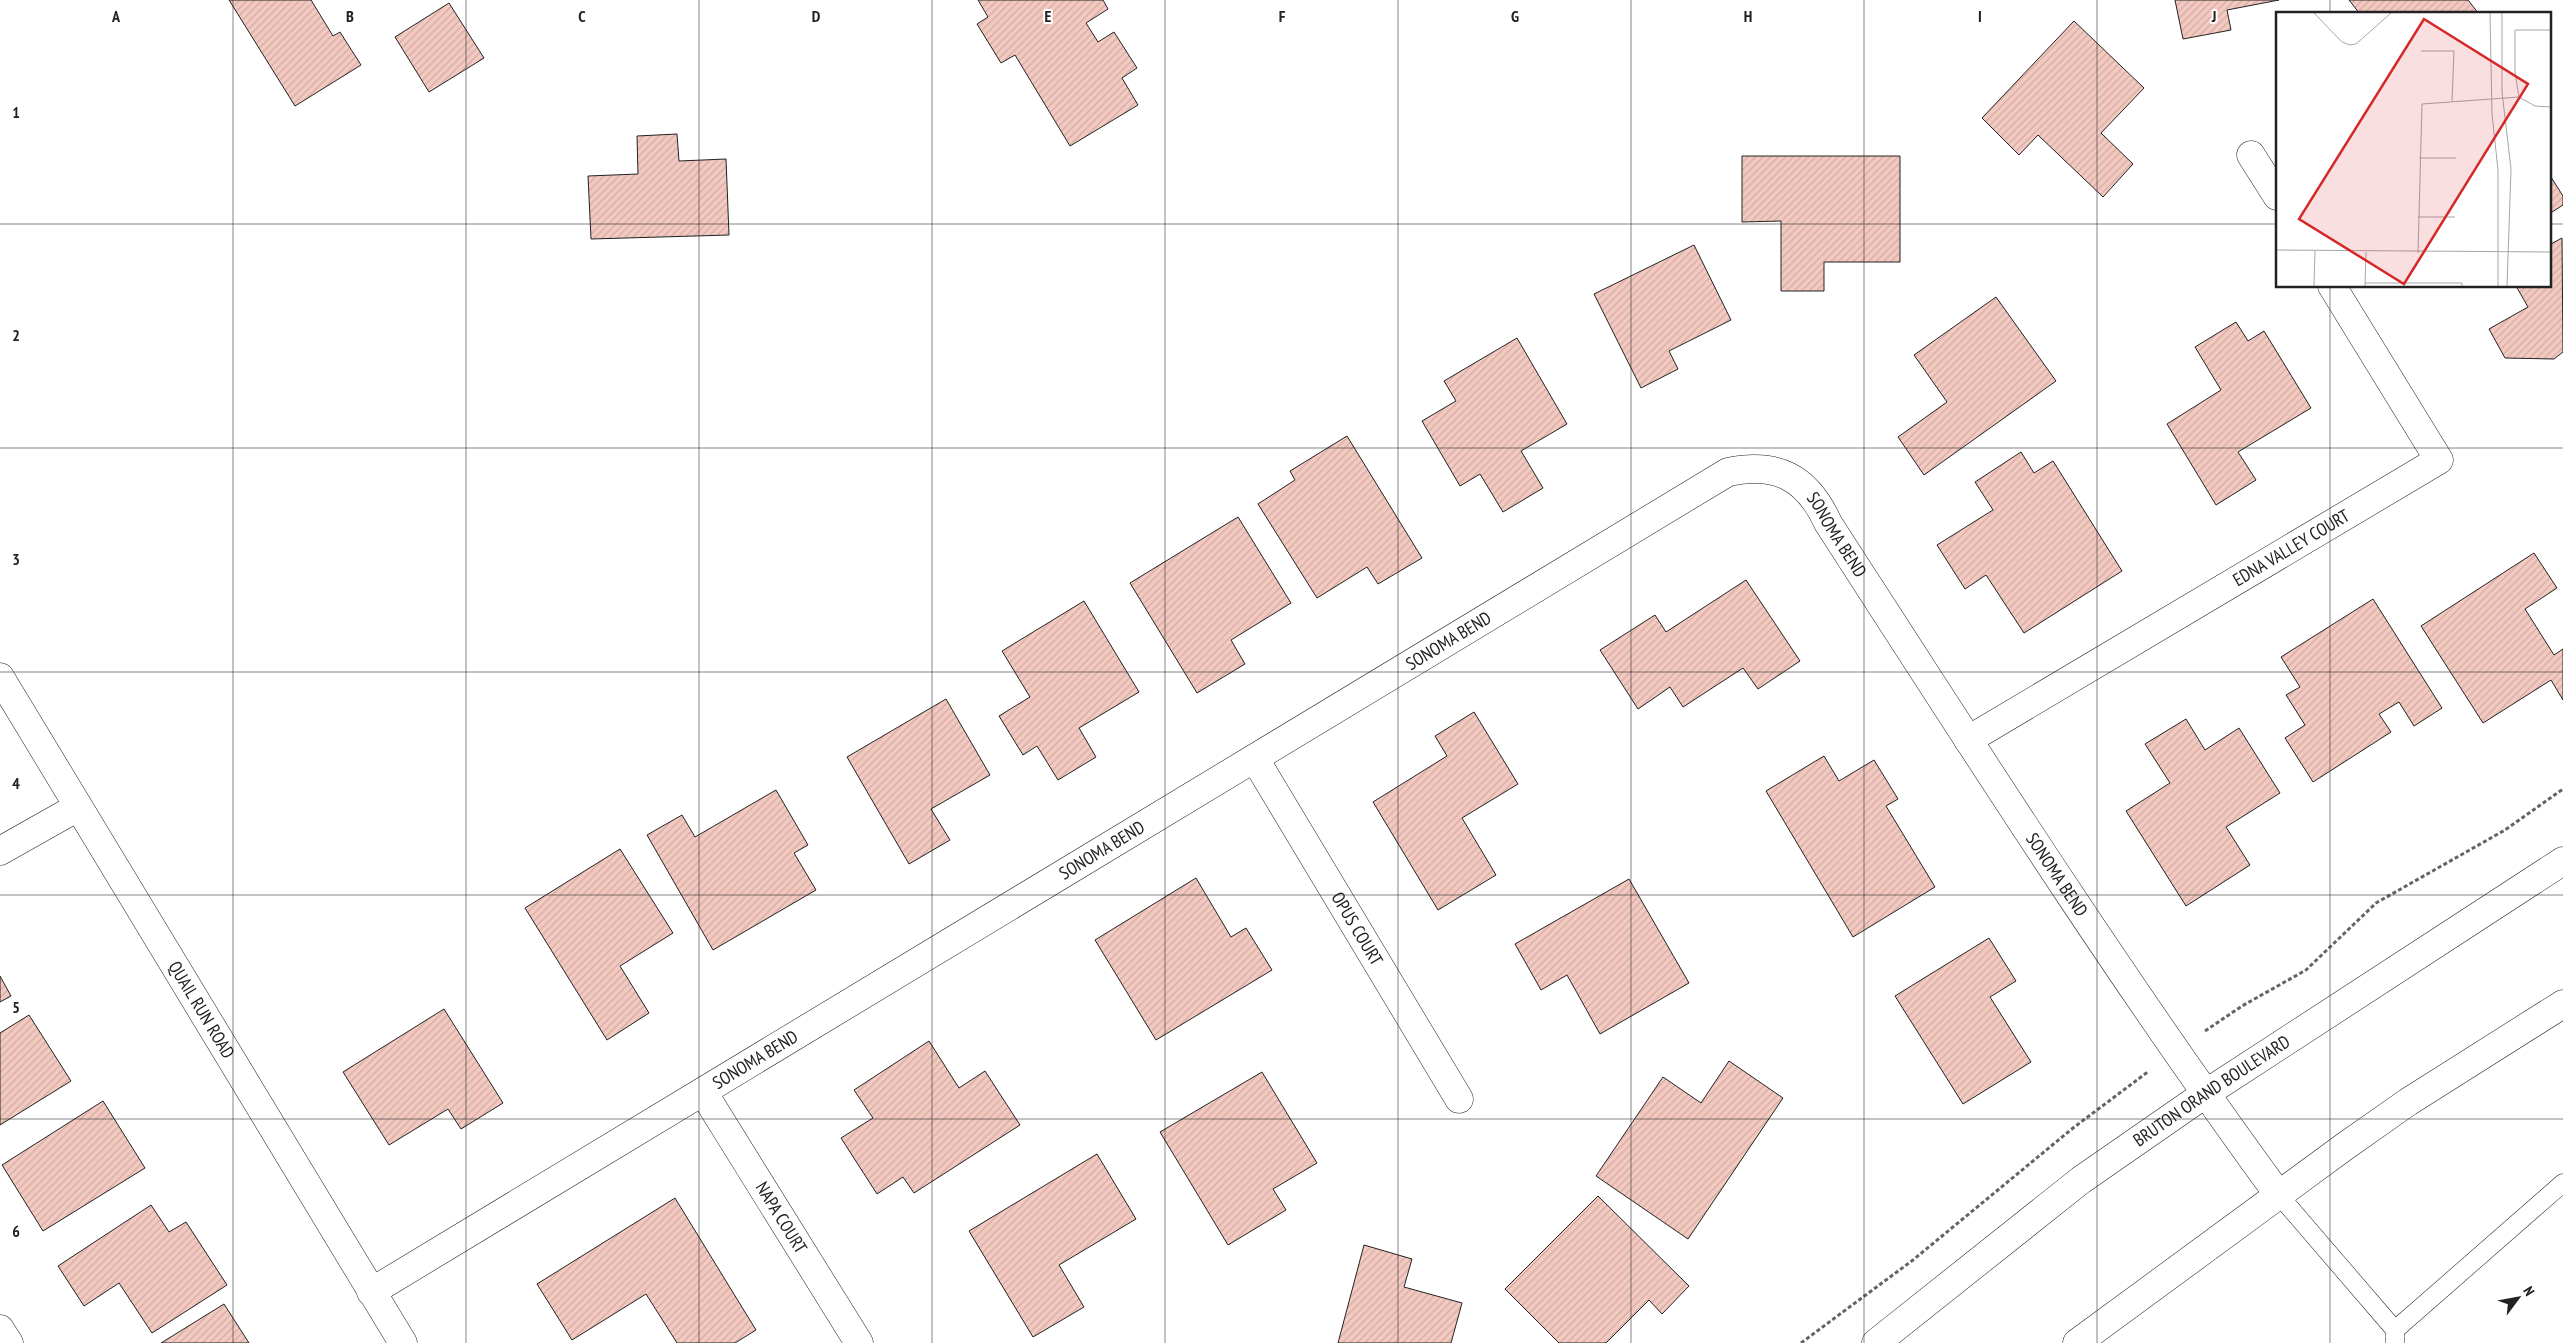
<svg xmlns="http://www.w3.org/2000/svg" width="2563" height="1343" viewBox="0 0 2563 1343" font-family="'PT Sans Narrow',sans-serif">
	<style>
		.building { fill: url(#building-hatch); stroke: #222 }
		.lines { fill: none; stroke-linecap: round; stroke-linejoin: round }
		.lane-casing { stroke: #222; stroke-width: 19 }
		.street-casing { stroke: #222; stroke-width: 29 }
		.secondary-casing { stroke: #222; stroke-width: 29 }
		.path { stroke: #646464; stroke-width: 3; stroke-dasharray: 4 2.5; stroke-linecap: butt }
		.lane { stroke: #fff; stroke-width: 18 }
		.street { stroke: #fff; stroke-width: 28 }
		.secondary { stroke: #fff; stroke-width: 28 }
		.grid { fill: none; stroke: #222; stroke-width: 1; stroke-opacity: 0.55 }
		.labels { text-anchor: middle; stroke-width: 4; stroke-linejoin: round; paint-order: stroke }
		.street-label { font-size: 18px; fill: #222; stroke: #fff }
		.inset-road { fill: none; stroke: #a7a7a7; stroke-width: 1 }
		.view { fill: #d62828; fill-opacity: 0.15; stroke: #d62828; stroke-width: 2.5 }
		.inset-edge { fill: none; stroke: #222; stroke-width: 2.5 }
		.grid-label { font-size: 16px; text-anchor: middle; font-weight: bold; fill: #222; stroke: #fff; stroke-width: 4; stroke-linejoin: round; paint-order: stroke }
	</style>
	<defs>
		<pattern id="building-hatch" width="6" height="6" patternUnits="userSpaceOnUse" patternTransform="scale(1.25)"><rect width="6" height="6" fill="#f3c9c0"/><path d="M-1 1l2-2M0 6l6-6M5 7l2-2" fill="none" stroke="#d0aca5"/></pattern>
	</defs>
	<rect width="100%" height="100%" fill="#fff"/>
	<!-- building -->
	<g class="building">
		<path d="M229,0H311L333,36L340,32L361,65L295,106Z"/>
		<path d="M978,0H1103L1108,9L1086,23L1098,42L1114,32L1137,68L1122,78L1138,105L1070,146L1015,55L1001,63L977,24L988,17Z"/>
		<path d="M2175,0H2279L2227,10L2231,30L2183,39Z"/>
		<path d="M2349,0H2468L2479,14H2360Z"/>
		<path d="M449,3L484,58L429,92L395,37Z"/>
		<path d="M2074,21L2144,88L2101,133L2133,164L2103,197L2038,135L2019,155L1982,118Z"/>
		<path d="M677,134L679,161L726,159L729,235L591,239L588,176L638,174L637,136Z"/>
		<path d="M1742,156H1900V262H1824V291H1781V221L1742,222Z"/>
		<path d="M2549,174L2563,196V205L2549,214Z"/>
		<path d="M2562,238L2563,352L2554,359L2505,358L2489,329L2528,307L2516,286H2549V245Z"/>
		<path d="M1694,245L1731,320L1669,351L1678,369L1641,388L1594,294Z"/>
		<path d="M1996,297L2056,381L1924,475L1898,437L1947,402L1914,355Z"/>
		<path d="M2236,322L2248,341L2264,331L2311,408L2238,452L2256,480L2216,505L2167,424L2221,390L2195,347Z"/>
		<path d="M1517,338L1567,424L1521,451L1543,488L1503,512L1480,474L1460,486L1422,421L1456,401L1444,381Z"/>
		<path d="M1347,436L1422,558L1378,584L1367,567L1317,598L1258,504L1295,480L1290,471Z"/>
		<path d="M2021,452L2034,473L2053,461L2122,571L2024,633L1986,575L1965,589L1937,545L1993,510L1975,482Z"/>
		<path d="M1238,517L1291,603L1231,640L1245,664L1197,693L1130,583Z"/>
		<path d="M2534,553L2557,588L2525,609L2554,655L2563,649V700L2551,680L2483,723L2421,626Z"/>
		<path d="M1746,580L1800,661L1758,689L1743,668L1683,707L1670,687L1638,709L1600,650L1655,615L1666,632Z"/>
		<path d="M2373,599L2442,708L2414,726L2399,702L2379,714L2391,732L2313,782L2285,738L2305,725L2286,695L2300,687L2281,657Z"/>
		<path d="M1084,601L1139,692L1079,728L1096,757L1058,780L1037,746L1023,755L999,716L1030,697L1002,651Z"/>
		<path d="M946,699L990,775L931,809L950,840L909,864L847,757Z"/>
		<path d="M1474,712L1518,784L1462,818L1496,875L1438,910L1373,802L1447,756L1435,736Z"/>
		<path d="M2186,719L2205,750L2239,728L2280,793L2226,827L2250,865L2186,906L2126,811L2170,783L2145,744Z"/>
		<path d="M1824,756L1839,781L1874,760L1898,799L1886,806L1935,887L1853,937L1766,791Z"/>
		<path d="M776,790L808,845L794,853L816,890L713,950L647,835L682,815L695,837Z"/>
		<path d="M620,849L673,933L620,966L649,1013L607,1040L525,908Z"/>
		<path d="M1196,878L1231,937L1246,928L1272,970L1156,1040L1095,940Z"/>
		<path d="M1629,879L1689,983L1600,1034L1567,975L1541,990L1515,944Z"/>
		<path d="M1989,938L2016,981L1990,997L2031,1062L1963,1104L1895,996Z"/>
		<path d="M0,976L11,996L0,1002Z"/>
		<path d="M444,1009L503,1103L461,1129L448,1109L389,1145L343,1072Z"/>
		<path d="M29,1015L71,1081L0,1125V1033Z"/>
		<path d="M929,1041L959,1088L985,1071L1020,1125L914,1193L903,1177L877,1194L841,1138L873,1118L854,1090Z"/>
		<path d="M1729,1061L1783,1098L1688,1239L1596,1176L1663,1077L1701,1103Z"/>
		<path d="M1262,1072L1317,1163L1273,1189L1286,1210L1228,1245L1160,1132Z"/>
		<path d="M103,1101L145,1168L43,1231L2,1165Z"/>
		<path d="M1097,1154L1136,1219L1059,1265L1084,1307L1033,1337L969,1231Z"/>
		<path d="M1598,1196L1689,1286L1662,1314L1649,1300L1606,1343H1559L1505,1289Z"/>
		<path d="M675,1198L756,1330L735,1343H677L646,1294L572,1340L537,1284Z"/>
		<path d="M151,1205L169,1232L186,1222L227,1285L152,1333L119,1283L84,1306L58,1266Z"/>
		<path d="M1364,1245L1412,1259L1404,1287L1462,1303L1451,1343H1338Z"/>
		<path d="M224,1304L249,1343H161Z"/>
	</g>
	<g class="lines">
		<defs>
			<g id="lane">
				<path d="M2278,1194L2395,1330V1343"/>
				<path d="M2395,1330L2563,1183"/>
			</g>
			<g id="street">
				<path d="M2251,155L2277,196"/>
				<path id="s1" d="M1968,740L2439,460L2332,286"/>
				<path id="s2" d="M1255,759L1459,1099"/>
				<path d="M0,851L78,807"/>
				<path id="s3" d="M703,1092L859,1343"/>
				<path id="s4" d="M371,1292L1728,472C1777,462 1807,477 1828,523C1974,749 2119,977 2278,1194"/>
				<path d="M0,1329L9,1343"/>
			</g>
			<g id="secondary">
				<path id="s5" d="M0,677L403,1343"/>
				<path id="s6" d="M1876,1343L2081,1180L2205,1094L2563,861"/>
				<path d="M2077,1343L2344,1147L2408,1102L2563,1004"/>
			</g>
		</defs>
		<!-- lane casing -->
		<use href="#lane" class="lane-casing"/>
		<!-- street casing -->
		<use href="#street" class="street-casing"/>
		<!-- secondary casing -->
		<use href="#secondary" class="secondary-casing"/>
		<!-- path -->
		<g class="path">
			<path d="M2205,1031L2242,1006L2306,970L2376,903L2505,830L2563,789"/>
			<path d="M1801,1343L1913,1260L2073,1128L2149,1071"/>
		</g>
		<!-- lane -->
		<use href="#lane" class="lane"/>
		<!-- street -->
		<use href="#street" class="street"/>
		<!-- secondary -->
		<use href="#secondary" class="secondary"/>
	</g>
	<!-- grid -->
	<path class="grid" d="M233,0V1343M466,0V1343M699,0V1343M932,0V1343M1165,0V1343M1398,0V1343M1631,0V1343M1864,0V1343M2097,0V1343M2330,0V14M0,224H2277M2549,224H2563M2330,286V1343M0,448H2563M0,672H2563M0,895H2563M0,1119H2563"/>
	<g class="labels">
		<!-- street labels -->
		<g class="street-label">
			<text dy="6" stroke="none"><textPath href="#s4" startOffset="1724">SONOMA BEND</textPath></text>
			<text dy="6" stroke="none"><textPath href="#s1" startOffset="376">EDNA VALLEY COURT</textPath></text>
			<text dy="6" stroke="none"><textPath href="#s4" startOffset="1259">SONOMA BEND</textPath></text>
			<text dy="6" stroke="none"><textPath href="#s4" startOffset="854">SONOMA BEND</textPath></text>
			<text dy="6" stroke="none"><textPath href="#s4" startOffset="2129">SONOMA BEND</textPath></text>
			<text dy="6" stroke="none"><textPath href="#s2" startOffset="198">OPUS COURT</textPath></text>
			<text dy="6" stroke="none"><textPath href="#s5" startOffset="389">QUAIL RUN ROAD</textPath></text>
			<text dy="6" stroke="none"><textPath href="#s4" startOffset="449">SONOMA BEND</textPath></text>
			<text dy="6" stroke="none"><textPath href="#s6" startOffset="420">BRUTON ORAND BOULEVARD</textPath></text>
			<text dy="6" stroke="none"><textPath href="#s3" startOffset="148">NAPA COURT</textPath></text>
		</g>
	</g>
	<!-- overview -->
	<g transform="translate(2276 12)">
		<rect width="275" height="275" fill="#fff"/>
		<path class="inset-road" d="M38,1L66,30L74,33L80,32L115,1M214,1L216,102L222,158V274M226,1V80L235,157L231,274M145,39H178L176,89M243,85L239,60V18H275M143,146H180M142,205H179M0,238L275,240M142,241L146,92L243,85L259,94L275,95M89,271H186V274M38,274L39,239M89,274L90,240"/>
		<path class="view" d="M148,7L252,72L128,272L23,207Z"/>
		<rect width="275" height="275" class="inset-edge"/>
	</g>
	<g class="grid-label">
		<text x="116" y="22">A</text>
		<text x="350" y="22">B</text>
		<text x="582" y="22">C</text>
		<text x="816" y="22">D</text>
		<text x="1048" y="22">E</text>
		<text x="1282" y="22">F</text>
		<text x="1515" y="22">G</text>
		<text x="1748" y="22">H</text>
		<text x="1980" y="22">I</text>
		<text x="2214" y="22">J</text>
		<text x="16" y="118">1</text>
		<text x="16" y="341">2</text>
		<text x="16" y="565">3</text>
		<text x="16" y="789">4</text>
		<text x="16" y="1013">5</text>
		<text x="16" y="1237">6</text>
	</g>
	<!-- north arrow -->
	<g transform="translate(2518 1298) rotate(58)" stroke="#ffffff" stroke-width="4" paint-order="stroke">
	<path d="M0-4L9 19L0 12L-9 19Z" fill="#222222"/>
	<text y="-8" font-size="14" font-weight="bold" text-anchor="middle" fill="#222222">N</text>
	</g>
</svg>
